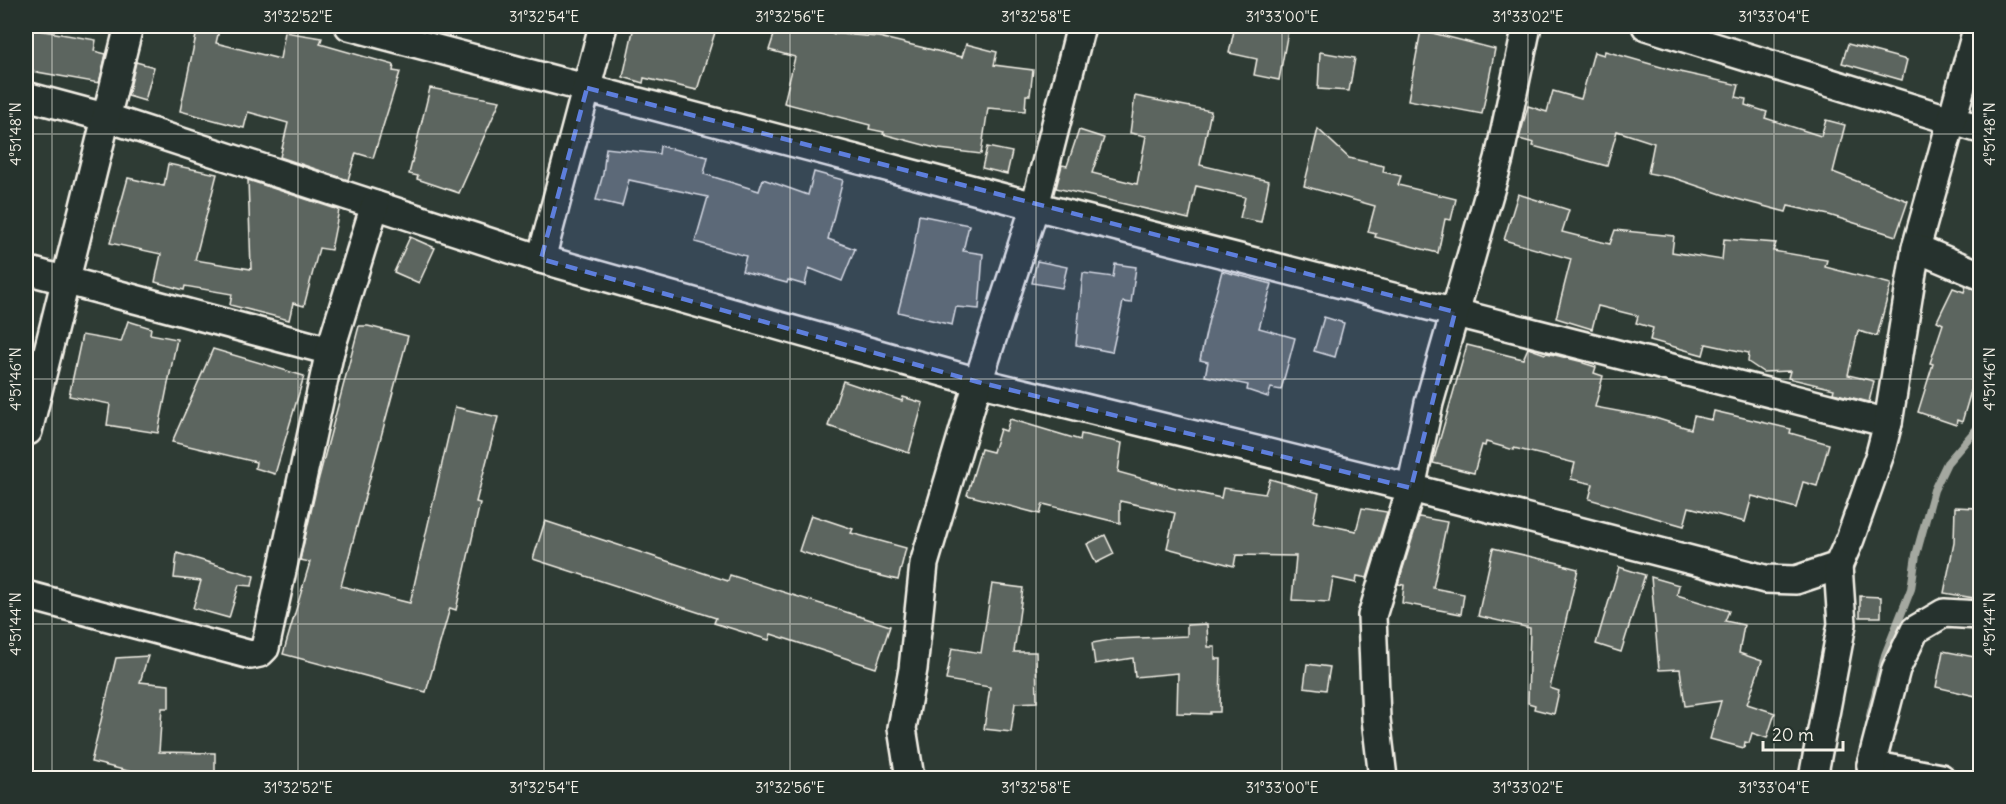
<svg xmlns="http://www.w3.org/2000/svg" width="2006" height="804" viewBox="0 0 2006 804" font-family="Delius,sans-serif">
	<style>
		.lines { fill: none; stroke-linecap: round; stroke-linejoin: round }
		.stream { stroke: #a4a8a0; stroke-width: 8 }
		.building { fill: #5c655e; stroke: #f4f1e8; stroke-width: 1.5 }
		.minor-casing { stroke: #f4f1e8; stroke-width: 32 }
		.minor { stroke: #26332d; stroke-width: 27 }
		.marked { fill: #5e7fdd; fill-opacity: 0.2; stroke: #5e7fdd; stroke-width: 4.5; stroke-dasharray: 12 8; stroke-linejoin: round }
		.ticks { fill: none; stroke: #f4f1e8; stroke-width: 1.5; stroke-opacity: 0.45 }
		.neatline { fill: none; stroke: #f4f1e8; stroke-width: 2 }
		.ticks-label { font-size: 15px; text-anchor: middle; fill: #f4f1e8 }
	</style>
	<rect width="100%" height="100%" fill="#2e3b34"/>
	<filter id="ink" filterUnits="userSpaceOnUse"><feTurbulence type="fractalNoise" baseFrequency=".0167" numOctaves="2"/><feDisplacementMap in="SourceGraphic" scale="12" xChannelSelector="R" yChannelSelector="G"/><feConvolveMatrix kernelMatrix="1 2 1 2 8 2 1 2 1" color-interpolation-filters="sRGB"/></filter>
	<g filter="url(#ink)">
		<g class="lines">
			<!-- stream -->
			<path class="stream" d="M1870,716L1885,655L1911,589L1916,555L1934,490L1947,463L1980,425"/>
		</g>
		<!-- building -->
		<g class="building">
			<path d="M198,26H220L216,43L280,59L285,32L322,38L320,44L394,65L393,71L400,72L373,158L356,153L348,180L280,157L288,123L248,112L244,128L180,111Z"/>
			<path d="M634,26H717L697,90L644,78L643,83L623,77Z"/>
			<path d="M777,26H829L827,33L879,37L962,57L966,44L997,52L994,65L1033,70L1030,95H1026L1025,111L988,108L981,154L939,149L883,134L884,132L869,129L870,125L784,103L795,57L769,50Z"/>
			<path d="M1235,26H1289L1279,80L1254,75L1257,59L1229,53Z"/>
			<path d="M26,28L96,40L94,51L106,54L99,83L26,70Z"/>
			<path d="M1421,30L1495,49L1482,114L1408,100Z"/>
			<path d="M1848,44L1907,60L1902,80L1842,63Z"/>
			<path d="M1605,51L1675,71L1739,85L1736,97L1746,99L1745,105L1767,112L1765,118L1821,136L1826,120L1845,125L1833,172L1908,201L1896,236L1829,215L1788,206L1786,212L1733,198L1674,178L1648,173L1654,143L1617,131L1607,166L1533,146L1534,143L1519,139L1528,106L1547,112L1553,91L1581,99L1594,52L1604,55Z"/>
			<path d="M1320,52L1355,58L1349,91L1318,89Z"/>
			<path d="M136,62L154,67L145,101L128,96Z"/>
			<path d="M430,88L500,101L459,193L417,179L418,176L409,174Z"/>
			<path d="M1135,96L1211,111L1200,165L1269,181L1261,222L1240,218L1245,197L1196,186L1189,219L1056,188L1062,165L1067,166L1079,130L1104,138L1092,173L1137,184L1146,136L1130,133Z"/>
			<path d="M1318,129L1349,158L1384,166L1383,172L1401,176L1398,185L1456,199L1451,220L1445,219L1438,253L1375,237L1376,234L1368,232L1375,206L1304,186Z"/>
			<path d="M660,146L708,157L704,174L759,191L763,179L808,195L814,172L843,180L828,239L855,249L842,281L809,268L805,285L788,280L787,283L742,271L746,256L695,242L708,197L629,180L622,206L596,200L603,174L606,148L659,154Z"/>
			<path d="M987,147L1012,152L1007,174L982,168Z"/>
			<path d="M168,164L217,174L195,260L251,269L248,180L339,210L331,250L319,248L304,306L293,303L289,320L230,305L232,294L185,286L184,290L155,282L161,254L110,243L128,178L164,186Z"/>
			<path d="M1518,194L1569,210L1562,232L1610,244L1615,230L1674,236L1672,252L1722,260L1724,239L1776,243L1773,251L1827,260L1825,267L1891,284L1877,336L1858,331L1848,375L1874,381L1869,402L1833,393L1834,389L1788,378L1790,371L1763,372L1748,362L1749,353L1706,344L1703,355L1650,340L1653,328L1636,323L1638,316L1598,306L1592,329L1556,318L1571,259L1504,240Z"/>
			<path d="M919,215L969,225L963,251L983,254L979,309L956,307L952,325L898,312L913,254Z"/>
			<path d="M410,237L435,248L419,283L394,272Z"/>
			<path d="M1037,261L1067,267L1062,288L1032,283Z"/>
			<path d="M1115,264L1136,267L1131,303L1123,302L1112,352L1076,345L1083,273L1113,277Z"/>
			<path d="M1222,271L1272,284L1259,328L1295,338L1281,390L1271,388L1268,397L1247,390L1248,385L1205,376L1208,362L1200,360L1209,319Z"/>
			<path d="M1966,286L1980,291V360L1962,422L1957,420L1956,425L1918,412L1933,364L1930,363L1943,324L1937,321L1953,288L1964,292Z"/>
			<path d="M1324,317L1344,323L1335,357L1314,351Z"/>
			<path d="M128,321L151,328L150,334L177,339L158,433L107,425L110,404L69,396L82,335L121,342Z"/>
			<path d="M359,326H368L408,336L341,586L410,603L455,407L498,417L476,502L480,503L456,610L450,608L426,692L283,654L310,562L300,560L317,485Z"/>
			<path d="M1467,345L1523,359L1528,348L1545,354L1547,353L1583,362V363L1596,367L1594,373L1603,376L1595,407L1655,418L1691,429L1694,416L1712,420L1714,411L1791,429L1790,433L1829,444L1817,486L1803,482L1796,508L1752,496L1745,522L1689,507L1684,526L1589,499L1593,484L1571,479L1575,463L1514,448V450L1486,442L1485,446L1482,445L1474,473L1433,463Z"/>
			<path d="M213,349L304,376L275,474L255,468L256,462L172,442Z"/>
			<path d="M843,381L902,401L903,397L923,403L909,453L828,426Z"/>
			<path d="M1010,419L1080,440L1081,434L1122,443L1118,472L1176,488L1221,498L1223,488L1265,494L1270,479L1319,493L1313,522L1356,531L1362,508L1387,512L1367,578L1357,576L1356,583L1333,578L1329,602L1292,600L1296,556L1236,555L1234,566L1167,548L1175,513L1120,501V523L1043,504L1040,514L967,495L981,449L993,452L1000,429L1006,431Z"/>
			<path d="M1955,507L1977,508L1976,519H1980V599L1944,593L1954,543Z"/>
			<path d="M811,515L853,529L851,533L906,548L898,580L857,570L799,551Z"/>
			<path d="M1419,517L1447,522L1433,588L1464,594L1461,614L1402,603L1404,585L1398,584Z"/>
			<path d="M545,521L728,581L730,575L890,626L876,668L771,634L769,640L714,623L716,618L533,559Z"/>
			<path d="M1105,535L1114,554L1096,563L1087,544Z"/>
			<path d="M1493,548L1563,564L1562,565L1578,569L1550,688L1559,691L1554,714L1534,709L1535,705L1528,703L1530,628L1478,616Z"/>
			<path d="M177,553L254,576L252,586L239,585L229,618L193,608L201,581L174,578Z"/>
			<path d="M1619,567L1645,575L1621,652L1596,644Z"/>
			<path d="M1651,577L1679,585L1677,595L1729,611L1725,621L1744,625L1739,653L1762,661L1747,704L1775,713L1767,738L1752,733L1749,743L1745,742L1744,748L1710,739L1721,701L1685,706L1680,669L1659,670Z"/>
			<path d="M992,584L1023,588L1014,652H1036L1037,702L1015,703L1011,732L984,729L990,687L946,680L952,648L981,653Z"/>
			<path d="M1860,596L1881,597V617H1860Z"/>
			<path d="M1207,624L1208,647H1215V659H1221L1220,712H1210V714L1177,713L1178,673L1135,677L1133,658L1095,664L1092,643L1115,639L1187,636V625Z"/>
			<path d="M1943,651L1980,658V697L1936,687Z"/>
			<path d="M148,656L140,682L169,685V708H162L159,752L215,753V772H211V778L185,777V772H132L91,762L116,658Z"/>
			<path d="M1307,664L1330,667L1326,690L1304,687Z"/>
		</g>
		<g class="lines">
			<defs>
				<g id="minor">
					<path d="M349,26L1035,206L1888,423"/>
					<path d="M1646,26L1980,129"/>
					<path d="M26,96L108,118L541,259L978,382L1411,488L1765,579L1796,580L1838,566L1850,539L1880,454L1888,423L1916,248L1978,26"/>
					<path d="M1916,248L1980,275"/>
					<path d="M541,259L603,26"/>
					<path d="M26,270L330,351"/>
					<path d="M28,431L129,26"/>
					<path d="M26,595L251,655L260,653L265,648L330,351L375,205"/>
					<path d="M1871,765L1941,778"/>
					<path d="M910,778L902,728L913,669L924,564L978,382L1035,206L1081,26"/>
					<path d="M1383,778L1376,719L1372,616L1411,488L1429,403L1499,159L1527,26"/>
					<path d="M1813,778L1842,624L1838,566"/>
					<path d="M1873,778L1871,765L1896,669L1915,630L1944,613L1980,615"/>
				</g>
			</defs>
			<!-- minor casing -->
			<use href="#minor" class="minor-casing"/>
			<!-- minor -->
			<use href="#minor" class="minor"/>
		</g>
	</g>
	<!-- marked area -->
	<path class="marked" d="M587,88L1455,312L1411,488L978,382L541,259Z"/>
	<!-- ticks -->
	<path class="ticks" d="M52,26V778M298,26V778M544,26V778M790,26V778M1036,26V778M1282,26V778M1528,26V778M1774,26V778M26,134H1980M26,379H1980M26,624H1980"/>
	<!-- margin -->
	<rect width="2006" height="804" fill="none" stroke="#26332d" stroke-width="66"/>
	<!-- scale -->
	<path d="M1763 741v9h80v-9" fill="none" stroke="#f4f1e8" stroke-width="3"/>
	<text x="1772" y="741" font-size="18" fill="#f4f1e8" stroke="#26332d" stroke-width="4.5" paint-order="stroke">20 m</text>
	<rect x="33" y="33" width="1940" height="738" class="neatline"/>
	<g class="ticks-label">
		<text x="298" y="22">31°32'52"E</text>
		<text x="544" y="22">31°32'54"E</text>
		<text x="790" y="22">31°32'56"E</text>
		<text x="1036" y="22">31°32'58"E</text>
		<text x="1282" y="22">31°33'00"E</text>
		<text x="1528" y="22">31°33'02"E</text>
		<text x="1774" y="22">31°33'04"E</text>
		<text transform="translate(16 134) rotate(-90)" y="5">4°51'48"N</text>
		<text transform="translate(1990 134) rotate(-90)" y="5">4°51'48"N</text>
		<text transform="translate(16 379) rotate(-90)" y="5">4°51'46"N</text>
		<text transform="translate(1990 379) rotate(-90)" y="5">4°51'46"N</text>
		<text transform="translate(16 624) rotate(-90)" y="5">4°51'44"N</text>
		<text transform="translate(1990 624) rotate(-90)" y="5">4°51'44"N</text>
		<text x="298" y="793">31°32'52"E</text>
		<text x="544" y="793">31°32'54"E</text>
		<text x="790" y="793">31°32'56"E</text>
		<text x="1036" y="793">31°32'58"E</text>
		<text x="1282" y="793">31°33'00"E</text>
		<text x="1528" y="793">31°33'02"E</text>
		<text x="1774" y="793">31°33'04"E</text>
	</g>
</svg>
